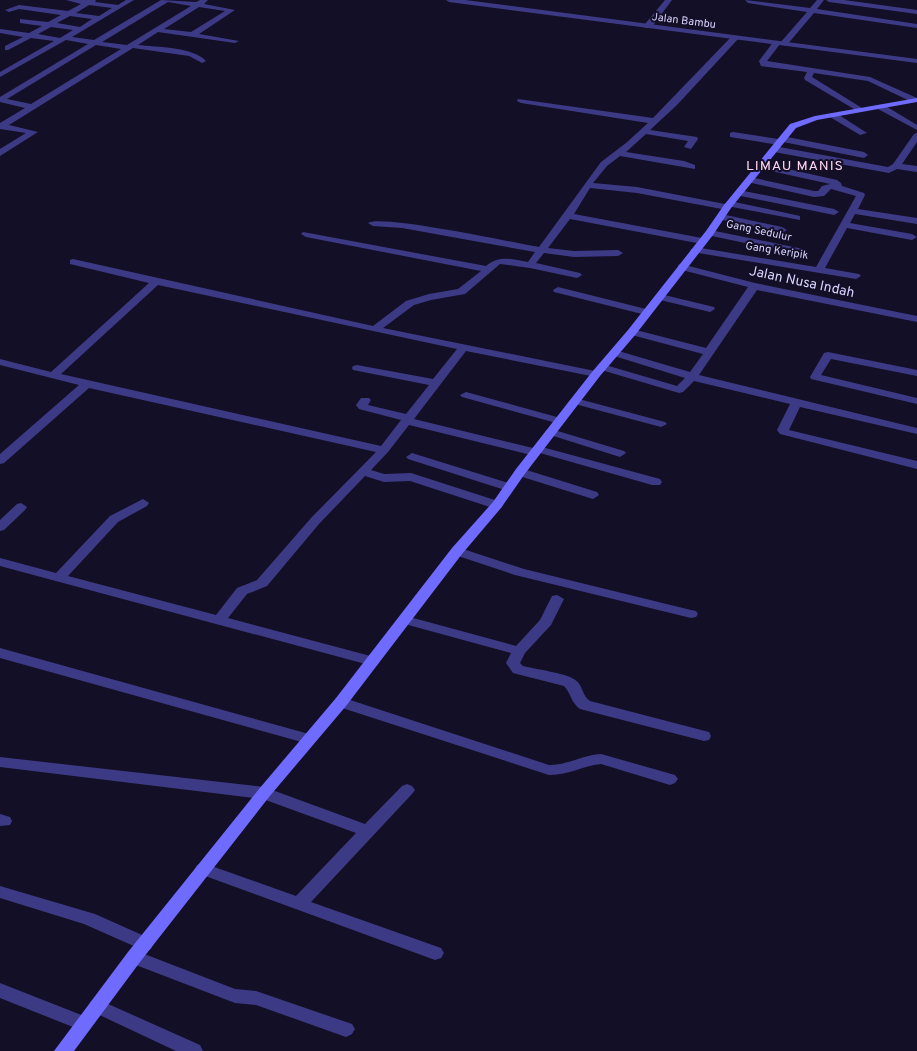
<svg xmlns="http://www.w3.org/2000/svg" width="917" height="1051" viewBox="0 0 917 1051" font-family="Overpass,sans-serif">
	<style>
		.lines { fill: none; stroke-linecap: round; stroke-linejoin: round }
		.minor { fill: #3d3a85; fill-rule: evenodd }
		.tertiary { fill: #3d3a85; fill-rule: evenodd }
		.secondary { fill: #6f6bff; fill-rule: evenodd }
		.labels { text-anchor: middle; stroke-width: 4; stroke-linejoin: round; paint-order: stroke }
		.far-street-label { font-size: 11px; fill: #d9d4ff; stroke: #130f26 }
		.far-quarter-label { font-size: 14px; letter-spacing: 1px; fill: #ffd6f0; stroke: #130f26 }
		.street-label { font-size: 14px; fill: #d9d4ff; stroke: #130f26 }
	</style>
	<rect width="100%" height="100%" fill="#130f26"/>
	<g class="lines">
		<!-- minor -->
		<g class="minor">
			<path d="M66,0H96L95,2L118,5L126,0H134L72,37L94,40L161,0L196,2L200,0H208L204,4L235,10L199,34L239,41L235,43L158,32L138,45C156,47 194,47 206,61L202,63L189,56L133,48L9,125L38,132L0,156V149L26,133L0,129V123L25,108L0,102V97L88,44L66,40L0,77V72L54,41L31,38L8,50H5V46L23,37L0,33V29L29,33L42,26L20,23V19L48,22L61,15L19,9L9,12L5,10L19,5L68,11L81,4ZM168,2L191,6L127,45L102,42ZM89,5L112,8L99,16L76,13ZM199,7L225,11L191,32L164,29ZM70,16L92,19L80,27L57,23ZM51,27L73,30L60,38L38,34ZM96,45L121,49L31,104L7,99Z"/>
			<path d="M665,0H672L651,28H645V24Z"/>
			<path d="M745,0L810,8L817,0H824L817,9L917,24V28L814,13L786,46L780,44L767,61L870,77L917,98V102H912L868,81L814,73L812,77L862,108L863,110L859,112L805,80L804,78L807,72L761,66L759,61L774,41L780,43L807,12L748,3Z"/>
			<path d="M826,0H844L917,10V14L829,2Z"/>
			<path d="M732,36L739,38L677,105L650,130L697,137L698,139L691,149L684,147L688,141L646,134L626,152L684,161L695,165V169L620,156L607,166L593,183L637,187L725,204L730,201L800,216V220L732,207L727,210L637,193L590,188L574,214L702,238L707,241L702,244L570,219L548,248L574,251L618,250L623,253L618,256L574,257L544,253L536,263L580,273L582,275L577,278L530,268L500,264L465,294L431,300L414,305L383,328L600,372L601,374L596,377L466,351L414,419L533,448L538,445L542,447L660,479L662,482L660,485H652L540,453L535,456L409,425L388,452L371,470L384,474L411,473L501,502L503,505L501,508H493L410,481L384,482L365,476L319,524L267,586L247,594L228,618L378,658L380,661L378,664L373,666L0,566V558L56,573L110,516L143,499L149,503L147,506L118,522L68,576L216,615L237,588L257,580L311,518L376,452L89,388L4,463L0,464V454L79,385L0,365V359L51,372L149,283L70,264V260L73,259L373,326L406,301L429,294L458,289L481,271L306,237L301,234L303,232L486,266C499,255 512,259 528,262L535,252L402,228L373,226L368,223C380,214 516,243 539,247L601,162L626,143L648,123L521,103L517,101L518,99L653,118ZM158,285L457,349L433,379L357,365L353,366L352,368L353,370L429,385L406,414L368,405L371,400L369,398H361L356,405L359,409L401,420L381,446L61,374Z"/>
			<path d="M878,105H884L917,125V130L878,109Z"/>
			<path d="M830,113H836L867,133L860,135L830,117Z"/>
			<path d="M733,132L778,139L782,136L864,152L868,155L864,158L783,142L779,145L730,137V133Z"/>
			<path d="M917,133V142L902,164L917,166V172L897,169L889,173L774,152L770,149L774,146L888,167L893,164L914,134Z"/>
			<path d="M761,163L837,180L841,183L842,186L864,193L865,195L858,209L917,218V224L855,214L850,223L912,234L917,237L912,240L847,228L825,268L859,274L861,276L856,279L692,252L690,250L695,247L816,267L856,196L831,189L824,196L814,197L747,182V178L750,177L814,191H818L822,186L830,184L758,168V164Z"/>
			<path d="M739,190L834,209L839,212L834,215L736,195V191Z"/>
			<path d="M721,214L782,227L787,230L782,233L718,219V215Z"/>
			<path d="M710,230L803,249L808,252L803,255L707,235L705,233Z"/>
			<path d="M681,264L755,283L917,316V322L757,290L699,375L917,428V434L800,407L789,430L917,461V469L780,434L777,430L790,404L694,381L683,392L679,393L598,369L597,367L602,364L677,386L685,378L611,355L610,353L615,350L690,372L703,354L628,334L627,332L632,329L706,348L748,287L678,269V265Z"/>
			<path d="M558,287L650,310L651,312L646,315L554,292L553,290Z"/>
			<path d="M660,294L714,307L715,309L710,312L656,299V295Z"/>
			<path d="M828,352L917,370V376L831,359L821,375L917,398V404L811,379L810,377L824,353Z"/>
			<path d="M466,392L564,419L566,421L560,424L462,397L460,395Z"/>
			<path d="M575,398L665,422L667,424L661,427L571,403L569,401Z"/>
			<path d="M551,429L624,451L626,453L620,457L547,434L545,432L547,430Z"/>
			<path d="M412,453L512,484L514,487L508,491L408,459L406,457Z"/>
			<path d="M520,468L597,492L599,495L593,499L516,475L514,472Z"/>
			<path d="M21,503L27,507L25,510L4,530L0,531V520L17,504Z"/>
			<path d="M457,547L524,569L691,610L696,611L698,614L696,617L691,618L515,575L452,554L451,551Z"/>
			<path d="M557,595L564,599L551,625L525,653L520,663L523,666C535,669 564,673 574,679C583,684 582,696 590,701L709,732L711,736L709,740L704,741L580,709C571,703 571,693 564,686L513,673L506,663L511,653L401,623L399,620L401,617L406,616L516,646L540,620L552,596Z"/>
			<path d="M0,648L309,734L314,735L316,739L314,743L309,744L0,658Z"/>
			<path d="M341,697L549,765C568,765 583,755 601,754L675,775L678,779L675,783L670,785L601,764C582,766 570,775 549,775L336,706L334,702L336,698Z"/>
			<path d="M0,757L264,787L365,824L402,786L407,784L412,786L415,790L412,794L311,902L441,948L444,953L441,958L435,960L197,873L195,869L197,865L203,863L296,896L356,833L263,799L0,767Z"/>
			<path d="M0,814L10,817L12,821L10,825L0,826Z"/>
			<path d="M0,886L95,914L151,939L153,944L151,949L145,951L84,924L0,898Z"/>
			<path d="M134,950L235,989L256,991L352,1024L355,1029L352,1034L346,1037L256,1005L235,1003L128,962L125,957L128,952Z"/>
			<path d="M0,983L89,1018L92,1023L89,1028L83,1031L0,998Z"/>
			<path d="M97,999L200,1045L203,1051H176L91,1011L88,1006L91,1001Z"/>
		</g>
		<!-- tertiary -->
		<path class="tertiary" d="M446,0H465L917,59V63L449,2Z"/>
		<!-- secondary -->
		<path class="secondary" d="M917,98V102L817,120L796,128L731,208L713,235L636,334L600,376L524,475L501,508L462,554L346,706L269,797L140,962L74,1051H54L128,952L259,789L336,698L452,548L493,502L516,469L592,372L628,330L706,231L724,205L790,124L815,116Z"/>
	</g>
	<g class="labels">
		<!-- far-street labels -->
		<g class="far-street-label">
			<text transform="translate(684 20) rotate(7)" y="4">Jalan Bambu</text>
			<text transform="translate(759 230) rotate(12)" y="4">Gang Sedulur</text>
			<text transform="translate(777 250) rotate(9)" y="4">Gang Keripik</text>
		</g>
		<!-- far-quarter labels -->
		<g class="far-quarter-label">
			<text x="795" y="170">LIMAU MANIS</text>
		</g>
		<!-- street labels -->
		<g class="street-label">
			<text transform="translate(802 281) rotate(12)" y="5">Jalan Nusa Indah</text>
		</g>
	</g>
</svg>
